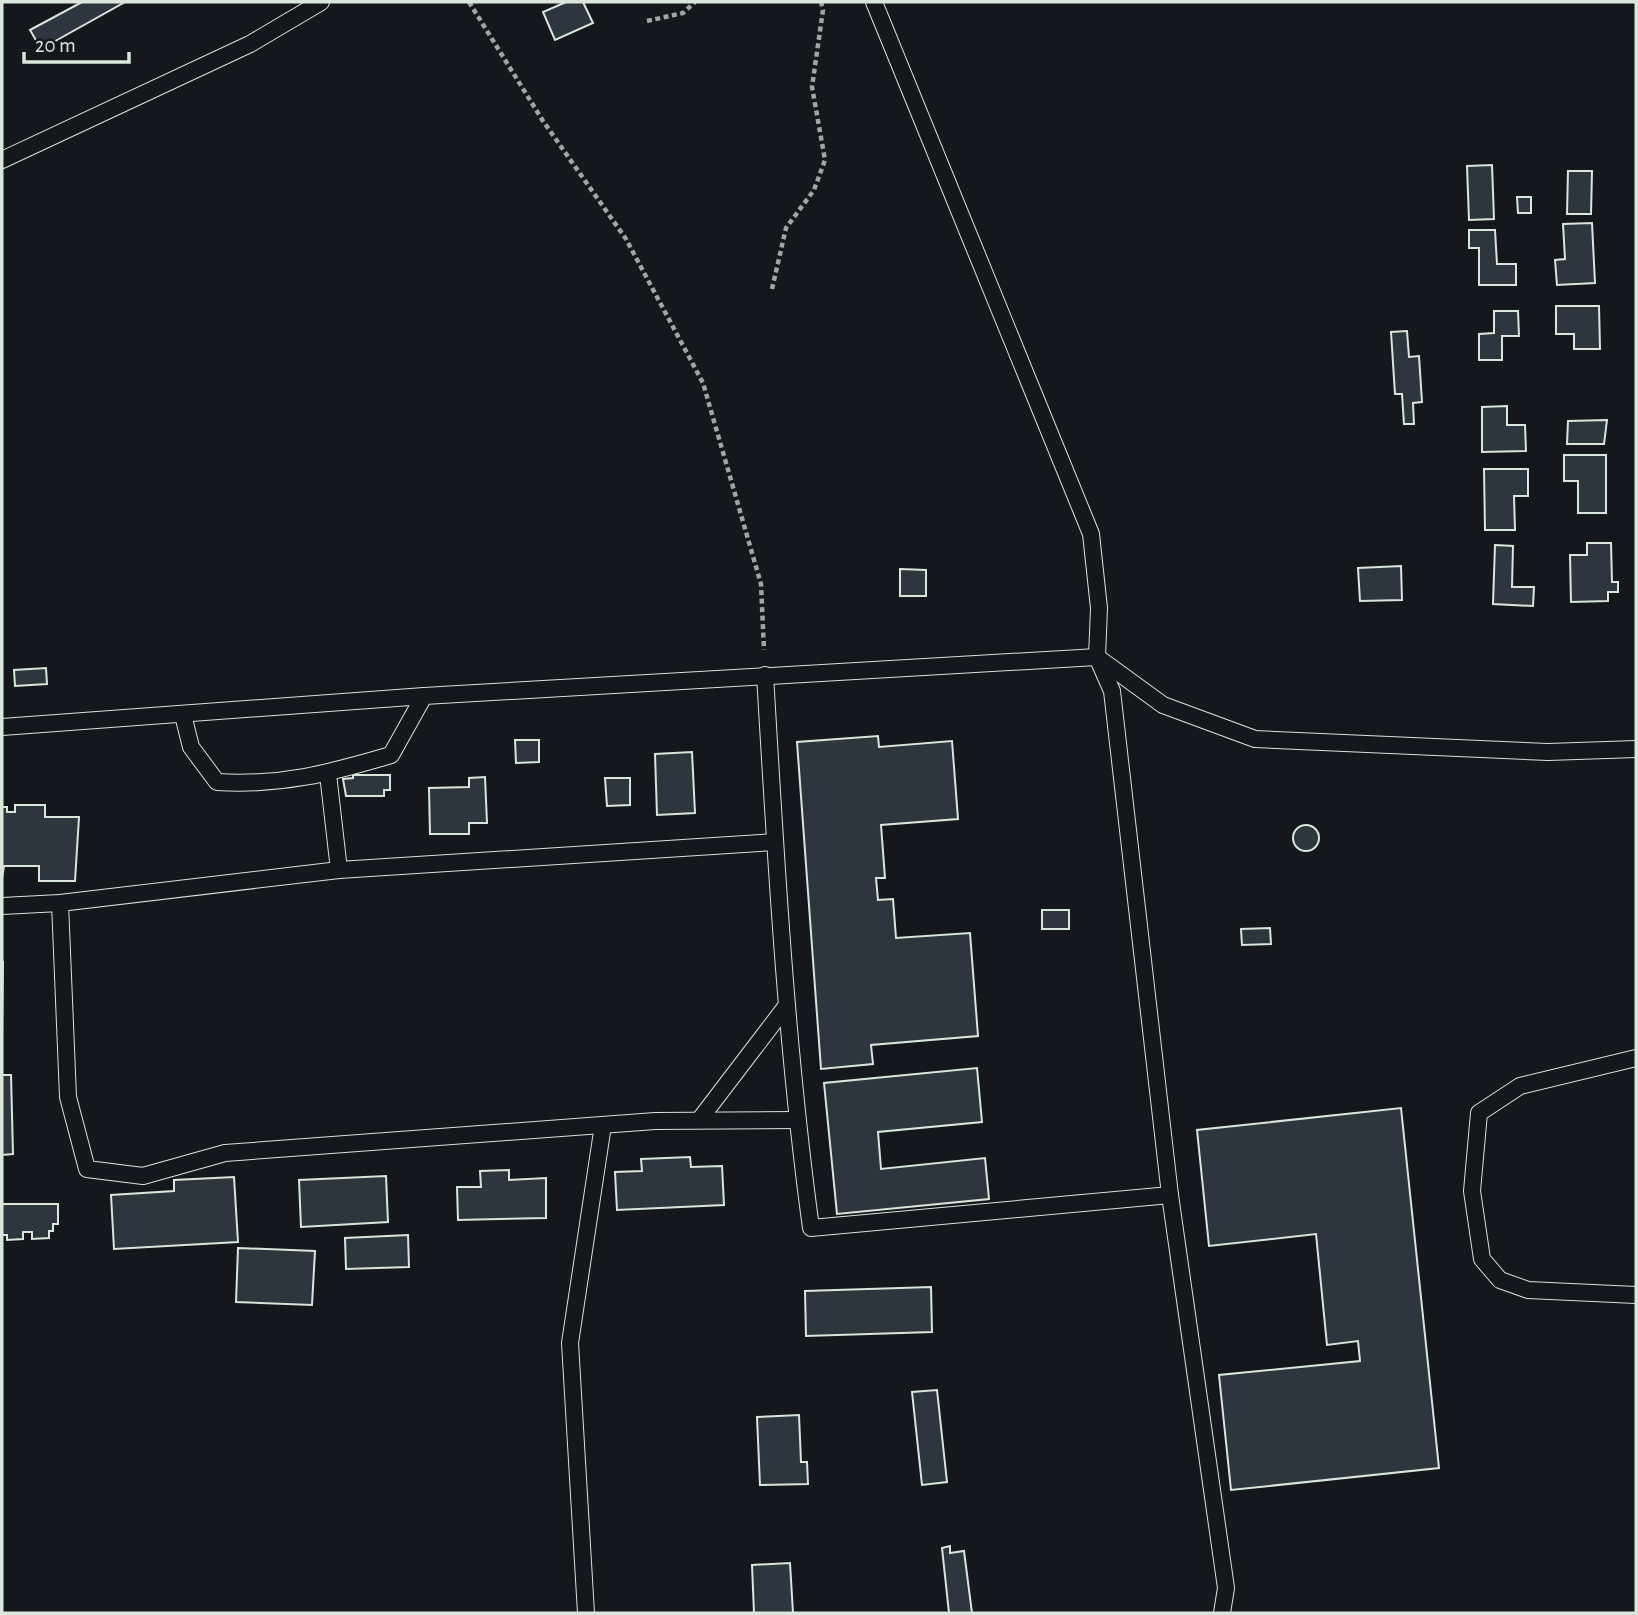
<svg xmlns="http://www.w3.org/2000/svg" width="1638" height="1615" viewBox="0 0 1638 1615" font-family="'Alegreya Sans',sans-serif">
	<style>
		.building { fill: #2c363c; stroke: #d8e6dc; stroke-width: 2 }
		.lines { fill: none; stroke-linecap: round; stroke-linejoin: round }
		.lane-casing { stroke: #d8e6dc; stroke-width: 18 }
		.path { stroke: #9da8a2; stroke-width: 4.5; stroke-dasharray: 5 3.5; stroke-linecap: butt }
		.lane { stroke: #14181c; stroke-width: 16 }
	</style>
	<rect width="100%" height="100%" fill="#14181c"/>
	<!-- building -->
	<g class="building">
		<path d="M82,2H125L41,49L30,30Z"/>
		<path d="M566,2H583L593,23L555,40L543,12Z"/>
		<path d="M1492,165L1494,219L1469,220L1467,166Z"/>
		<path d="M1568,171H1592L1591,214H1567Z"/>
		<path d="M1517,197H1531V213H1518Z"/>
		<path d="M1592,223L1595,283L1557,285L1555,260L1565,259L1563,224Z"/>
		<path d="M1469,230H1495L1497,264H1516V285H1479V248H1469Z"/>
		<path d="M1556,306H1599L1600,349H1574V334H1556Z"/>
		<path d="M1494,311H1518L1519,336H1502V360H1479V334L1494,333Z"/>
		<path d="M1407,331L1409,357L1419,356L1422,402L1413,403L1414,424H1404L1402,394H1395L1391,332Z"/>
		<path d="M1507,406V425H1525L1526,451L1482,452V407Z"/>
		<path d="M1607,420L1604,444H1567L1568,421Z"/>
		<path d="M1564,455H1606V513H1578V481H1564Z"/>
		<path d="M1484,469H1528V496H1514L1515,530H1485Z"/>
		<path d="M1587,543H1611L1612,582H1618V592H1608V601L1571,602L1570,555H1587Z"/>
		<path d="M1495,545L1513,546L1512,587H1534L1533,606L1493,604Z"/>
		<path d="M1401,566L1402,600L1360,601L1358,568Z"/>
		<path d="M900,569L926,570V596H900Z"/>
		<path d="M46,668L47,684L15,686L14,670Z"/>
		<path d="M878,736L879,747L952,741L958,819L881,825L885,878H876L878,900L893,899L896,938L970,933L978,1036L871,1045L873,1064L821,1069L797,742Z"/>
		<path d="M515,740H539V762L516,763Z"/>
		<path d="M692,752L695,813L657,815L655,754Z"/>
		<path d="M353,775H390V790H384V796H346L343,779L353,778Z"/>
		<path d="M485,777L487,823H469V834H430L429,788L469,787V778Z"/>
		<path d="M605,778H630V805L607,806Z"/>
		<path d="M15,805H45V817H79L75,881H39V866H4L2,878V807H7V812H15Z"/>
		<circle cx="1306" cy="838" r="13"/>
		<rect x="1042" y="910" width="27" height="19"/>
		<path d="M1270,928L1271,944L1242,945L1241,929Z"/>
		<path d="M2,962H3L2,1035Z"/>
		<path d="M977,1068L982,1122L878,1132L881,1169L985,1158L989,1199L837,1214L824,1083Z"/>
		<path d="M2,1075H11L13,1154L2,1155Z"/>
		<path d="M1401,1108L1439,1468L1231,1490L1219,1375L1360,1361L1358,1341L1327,1345L1316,1234L1209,1246L1197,1130Z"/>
		<path d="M690,1157L691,1167L722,1166L724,1205L617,1210L615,1172L642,1171L641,1159Z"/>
		<path d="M509,1170V1180L546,1178V1218L458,1220L457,1187H481L480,1171Z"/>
		<path d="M386,1176L388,1222L301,1227L299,1180Z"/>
		<path d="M234,1177L238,1242L114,1249L111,1195L174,1191V1180Z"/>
		<path d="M2,1204H58V1224H53V1231H49V1238L32,1239V1232H23V1239L7,1240V1235H2Z"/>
		<path d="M408,1235L409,1267L346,1269L345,1238Z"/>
		<path d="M238,1248L315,1251L312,1305L236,1302Z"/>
		<path d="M931,1287L932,1332L806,1336L805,1291Z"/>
		<path d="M937,1390L947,1482L922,1485L912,1392Z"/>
		<path d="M799,1415L801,1462H807L808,1484L760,1485L757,1417Z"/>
		<path d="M950,1546V1553L964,1551L972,1613H949L942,1548Z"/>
		<path d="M790,1563L793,1613H754L752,1565Z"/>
	</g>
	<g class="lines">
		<defs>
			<g id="lane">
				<path d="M874,2L1091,534L1099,608L1097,657L1112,691L1170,1195L1226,1588L1222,1613"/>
				<path d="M2,160L250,44L321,2"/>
				<path d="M765,675C776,860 786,1045 811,1228L1170,1195"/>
				<path d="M183,715L191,747L217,782C282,786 330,773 391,755L424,696"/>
				<path d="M2,727L424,696L1097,657L1163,705L1255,739L1548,752L1636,749"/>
				<path d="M328,774L339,870"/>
				<path d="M60,903L68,1097L87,1169L143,1176L225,1153L655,1121L796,1120"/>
				<path d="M2,906L60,903L339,870L775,842"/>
				<path d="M1636,1058L1520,1086L1479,1113L1472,1191L1482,1259L1500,1280L1528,1290L1636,1295"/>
				<path d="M700,1119L787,1005"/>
				<path d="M586,1613L570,1343L603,1125"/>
			</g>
		</defs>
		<!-- lane casing -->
		<use href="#lane" class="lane-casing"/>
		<!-- path -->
		<g class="path">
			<path d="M469,2L543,121L626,239L703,383L761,584L764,650"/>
			<path d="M647,21L683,13L695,2"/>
			<path d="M772,289L786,228L814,190L825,160L812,87L823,10L821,2"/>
		</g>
		<!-- lane -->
		<use href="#lane" class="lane"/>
	</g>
	<!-- border -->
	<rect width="1638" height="1615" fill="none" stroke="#d8e6dc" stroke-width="7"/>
	<!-- scale -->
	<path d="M24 52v10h105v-10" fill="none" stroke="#d8e6dc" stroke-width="3.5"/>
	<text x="35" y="52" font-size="21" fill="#d8e6dc" stroke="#14181c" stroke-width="5" paint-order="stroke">20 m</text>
</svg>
